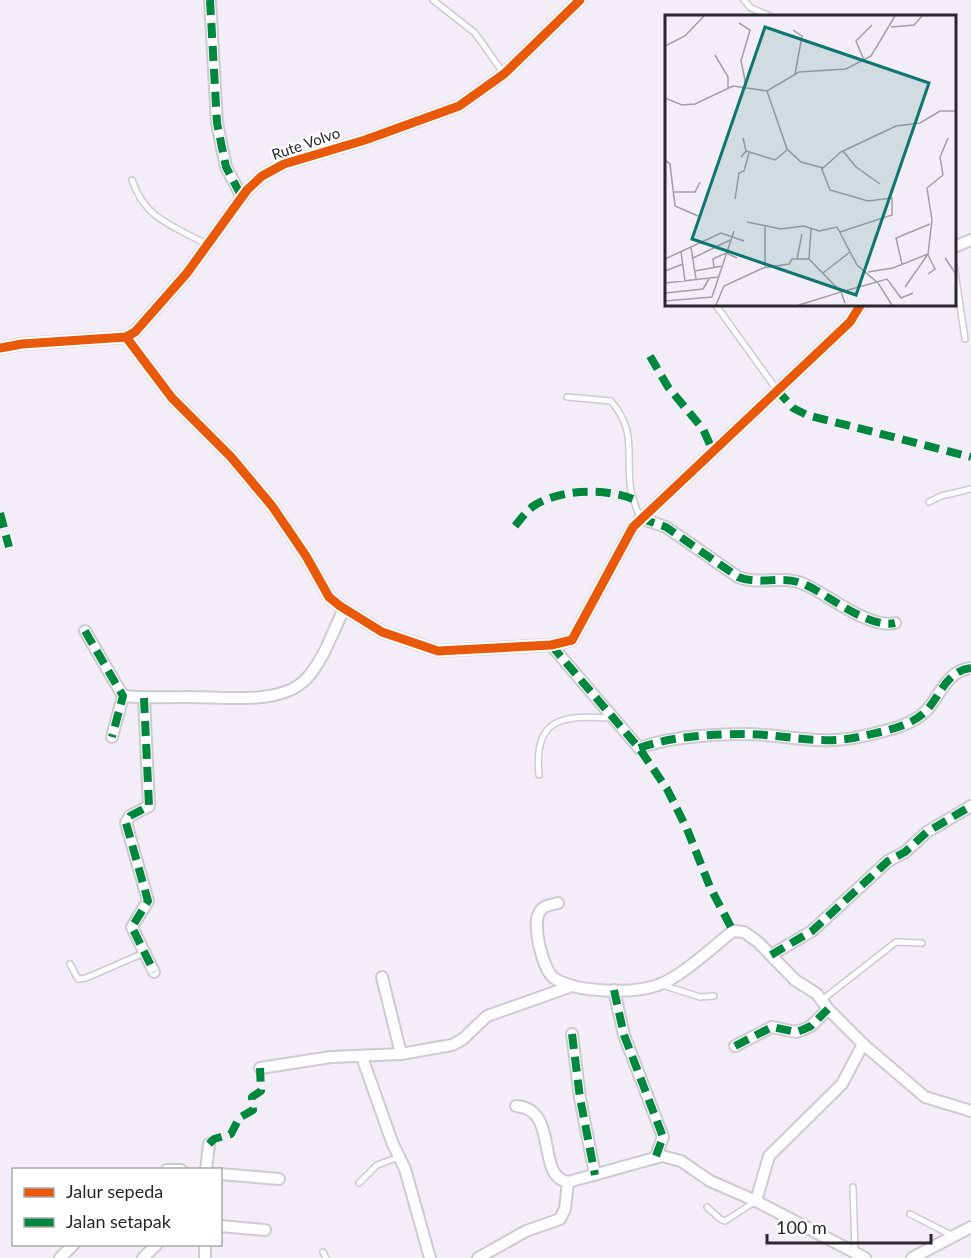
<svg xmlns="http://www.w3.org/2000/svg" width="971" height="1258" viewBox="0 0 971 1258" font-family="Lato,sans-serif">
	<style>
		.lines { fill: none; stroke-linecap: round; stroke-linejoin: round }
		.lane-casing { stroke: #cecad1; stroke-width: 8 }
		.street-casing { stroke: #cecad1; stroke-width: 14 }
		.lane { stroke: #fdfcfe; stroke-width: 5 }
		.street { stroke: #fdfcfe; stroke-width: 10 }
		.quiet { stroke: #00873e; stroke-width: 8; stroke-dasharray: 15 8; stroke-linecap: butt }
		.cycleway-casing { stroke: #fff; stroke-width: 13 }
		.cycleway { stroke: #e8590c; stroke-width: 9 }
		.labels { text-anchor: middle; stroke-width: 4.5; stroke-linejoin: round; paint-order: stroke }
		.street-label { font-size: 15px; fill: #2b272e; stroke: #fff }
		.inset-road { fill: none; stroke: #a29ea7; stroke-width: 1.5 }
		.view { fill: #0f766e; fill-opacity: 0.15; stroke: #0f766e; stroke-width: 3 }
		.inset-edge { fill: none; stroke: #2b272e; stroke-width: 3 }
	</style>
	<rect width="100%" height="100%" fill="#f2edf7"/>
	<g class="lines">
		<defs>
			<g id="lane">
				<path d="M433,0L475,33L504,74"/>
				<path d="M744,0L751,8L770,16"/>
				<path d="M132,180C145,219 172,225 206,244"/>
				<path d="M954,265L965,339"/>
				<path d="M715,304L777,390"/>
				<path d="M567,397L611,401C638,433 625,455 631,491C633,500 637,510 640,518"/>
				<path d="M929,502L941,496L971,489"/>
				<path d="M539,775C533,717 563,715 611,718"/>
				<path d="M70,964L78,979L86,978L144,953"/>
				<path d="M662,985L700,997L714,996"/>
				<path d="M822,1000L896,942L922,943"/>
				<path d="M359,1183L377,1165L399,1157"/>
				<path d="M853,1187L855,1252"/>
				<path d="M707,1207L720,1219L725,1221L756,1201"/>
				<path d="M910,1214L953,1236"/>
				<path d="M323,1252L326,1258"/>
			</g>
			<g id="street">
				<path d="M210,0L217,123L226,167L242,197"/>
				<path d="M954,247L971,240"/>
				<path d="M126,337L172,398L231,457L272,506L306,556L329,597L340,606L382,632L438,651L551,645L572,640L633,527L850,322L861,304"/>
				<path d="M0,348L22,344L126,337L135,332L187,273L247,190L262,176L284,164L365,140L459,106L504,74L580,0"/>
				<path d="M640,518L666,527L738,577C760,586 784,574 806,585C830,596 869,629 895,623"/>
				<path d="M85,631L123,696L112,737"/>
				<path d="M551,645L639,748C672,736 714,734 748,734C789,735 822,746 863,736C884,731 910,727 926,711C941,695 946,671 971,668"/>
				<path d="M123,696C144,698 163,697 183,697C219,696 281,707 307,678C324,659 333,631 344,609"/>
				<path d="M144,698L149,806L130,816L126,823L148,901L132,927L154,972"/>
				<path d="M558,903C551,905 543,905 539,913C532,926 543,970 554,978C576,993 634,994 658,985C680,978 714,946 733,931L744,932L758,942L795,980L817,994L828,1009L863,1044L925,1097L971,1111"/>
				<path d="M771,955L812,931L888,861L905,852L927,832L971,806"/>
				<path d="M382,977L401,1054"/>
				<path d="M614,990L624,1035L663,1137L656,1156"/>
				<path d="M572,1034L580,1098L595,1175"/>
				<path d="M735,1046L772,1027L796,1032L802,1030L811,1026L828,1009"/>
				<path d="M362,1057L392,1142L405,1169L430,1258"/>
				<path d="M260,1068L331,1057L401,1054L452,1045L463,1039L487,1016L572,986"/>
				<path d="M516,1106C560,1109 535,1177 568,1182"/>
				<path d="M167,1170H181"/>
				<path d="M206,1170L209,1144"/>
				<path d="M220,1174L279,1179"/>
				<path d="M756,1201L769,1156L842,1084L863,1044"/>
				<path d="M220,1226L265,1230"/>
				<path d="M205,1244V1258"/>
				<path d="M60,1258L74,1244"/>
				<path d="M143,1258L157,1244"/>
				<path d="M478,1258L526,1231L560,1219L565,1209L568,1182L662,1156L681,1161L710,1181L756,1201L865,1258"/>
				<path d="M912,1258L971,1227"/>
			</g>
		</defs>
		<!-- lane casing -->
		<use href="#lane" class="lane-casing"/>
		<!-- street casing -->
		<use href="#street" class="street-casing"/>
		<!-- lane -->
		<use href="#lane" class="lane"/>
		<!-- street -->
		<use href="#street" class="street"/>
		<!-- quiet -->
		<g class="quiet">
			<path d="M210,0L217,123L226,167L242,197"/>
			<path d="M650,356L668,387L703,429L712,449"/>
			<path d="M777,390L793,408L807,415L971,457"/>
			<path d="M0,513L9,547"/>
			<path d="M640,518L666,527L738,577C760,586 784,574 806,585C830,596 869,629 895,623"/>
			<path d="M515,526C521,519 527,510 535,505C561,489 605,488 633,499"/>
			<path d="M85,631L123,696L112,737"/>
			<path d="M551,645L639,748L667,789L687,829L710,887L733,931"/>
			<path d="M144,698L149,806L130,816L126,823L148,901L132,927L154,972"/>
			<path d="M639,748C672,736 714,734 748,734C789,735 822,746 863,736C884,731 910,727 926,711C941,695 946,671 971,668"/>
			<path d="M771,955L812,931L888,861L905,852L927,832L971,806"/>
			<path d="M614,990L624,1035L663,1137L656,1156"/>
			<path d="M572,1034L580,1098L595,1175"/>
			<path d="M735,1046L772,1027L796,1032L802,1030L811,1026L828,1009"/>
			<path d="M209,1144L214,1139L231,1134L239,1118L253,1110L252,1097L261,1091L260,1068"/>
		</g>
		<defs>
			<g id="cycleway">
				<path d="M126,337L172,398L231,457L272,506L306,556L329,597L340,606L382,632L438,651L551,645L572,640L633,527L850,322L861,304"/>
				<path d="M0,348L22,344L126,337L135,332L187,273L247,190L262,176L284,164L365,140L459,106L504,74L580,0"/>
			</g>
		</defs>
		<!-- cycleway casing -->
		<use href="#cycleway" class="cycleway-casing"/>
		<!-- cycleway -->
		<use href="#cycleway" class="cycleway"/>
	</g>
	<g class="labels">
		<!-- street labels -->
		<g class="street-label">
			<text transform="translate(306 144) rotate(-19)" y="5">Rute Volvo</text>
		</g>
	</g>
	<!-- overview -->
	<g transform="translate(665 15)">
		<rect width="291" height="291" fill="#f2edf7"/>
		<path class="inset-road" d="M74,8L85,15L76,46L81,70M226,12L249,10L257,1M128,15L137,21L130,59M0,31L20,21L39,1M50,40L63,62V73M199,45L191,26L207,10M102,76L122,134L136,147L158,153L176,137L231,111L255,108L275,96H291M0,83L17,90L30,89L68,71L102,76L134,57L181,54L206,41L230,1M81,136L110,145L123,134M178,136L191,152L215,169M76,142L81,136L78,123M0,145L5,149L10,191L33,201M156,152L165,175L203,186L227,183V200L175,217M9,177H30L35,167M70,184L74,158L79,156L84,138M82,207L116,214L139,211L154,216L172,212L192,250L213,268L227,290M100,211V253M26,233L31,264M16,237L20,266M263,240L270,254L263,259M28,243L65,225M280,243L291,259M0,244L56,218L79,226M132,244L137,219M144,244L146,214M237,249L231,223L265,209M49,253L48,244L61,238L72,243M0,256L18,249M30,256L57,251M203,257L228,253L263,239L267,205L262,173L278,160L275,142L283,123M158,258L185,237M0,268L54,262M240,272L263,239M0,278L38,274L44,264M0,286L47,282L69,216M180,288L176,277L222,264L236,283L248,278M51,290L59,271L98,253L124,249L127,244H144L176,277L134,290"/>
		<path class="view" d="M100,12L264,68L191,280L27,224Z"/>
		<rect width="291" height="291" class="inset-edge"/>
	</g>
	<!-- legend -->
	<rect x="12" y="1168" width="210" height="78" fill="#ffffff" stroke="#aaa9ab" stroke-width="1.5"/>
	<rect x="24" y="1188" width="30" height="9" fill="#e8590c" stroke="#aaa9ab" stroke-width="1.5"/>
	<text x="66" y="1198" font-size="18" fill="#2b272e">Jalur sepeda</text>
	<rect x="24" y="1218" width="30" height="9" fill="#00873e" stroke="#aaa9ab" stroke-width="1.5"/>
	<text x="66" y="1228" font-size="18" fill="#2b272e">Jalan setapak</text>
	<!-- scale -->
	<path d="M767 1234v9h164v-9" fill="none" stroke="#2b272e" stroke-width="3"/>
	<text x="776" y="1234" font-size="18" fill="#2b272e" stroke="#ffffff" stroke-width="4.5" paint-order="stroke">100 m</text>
</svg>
